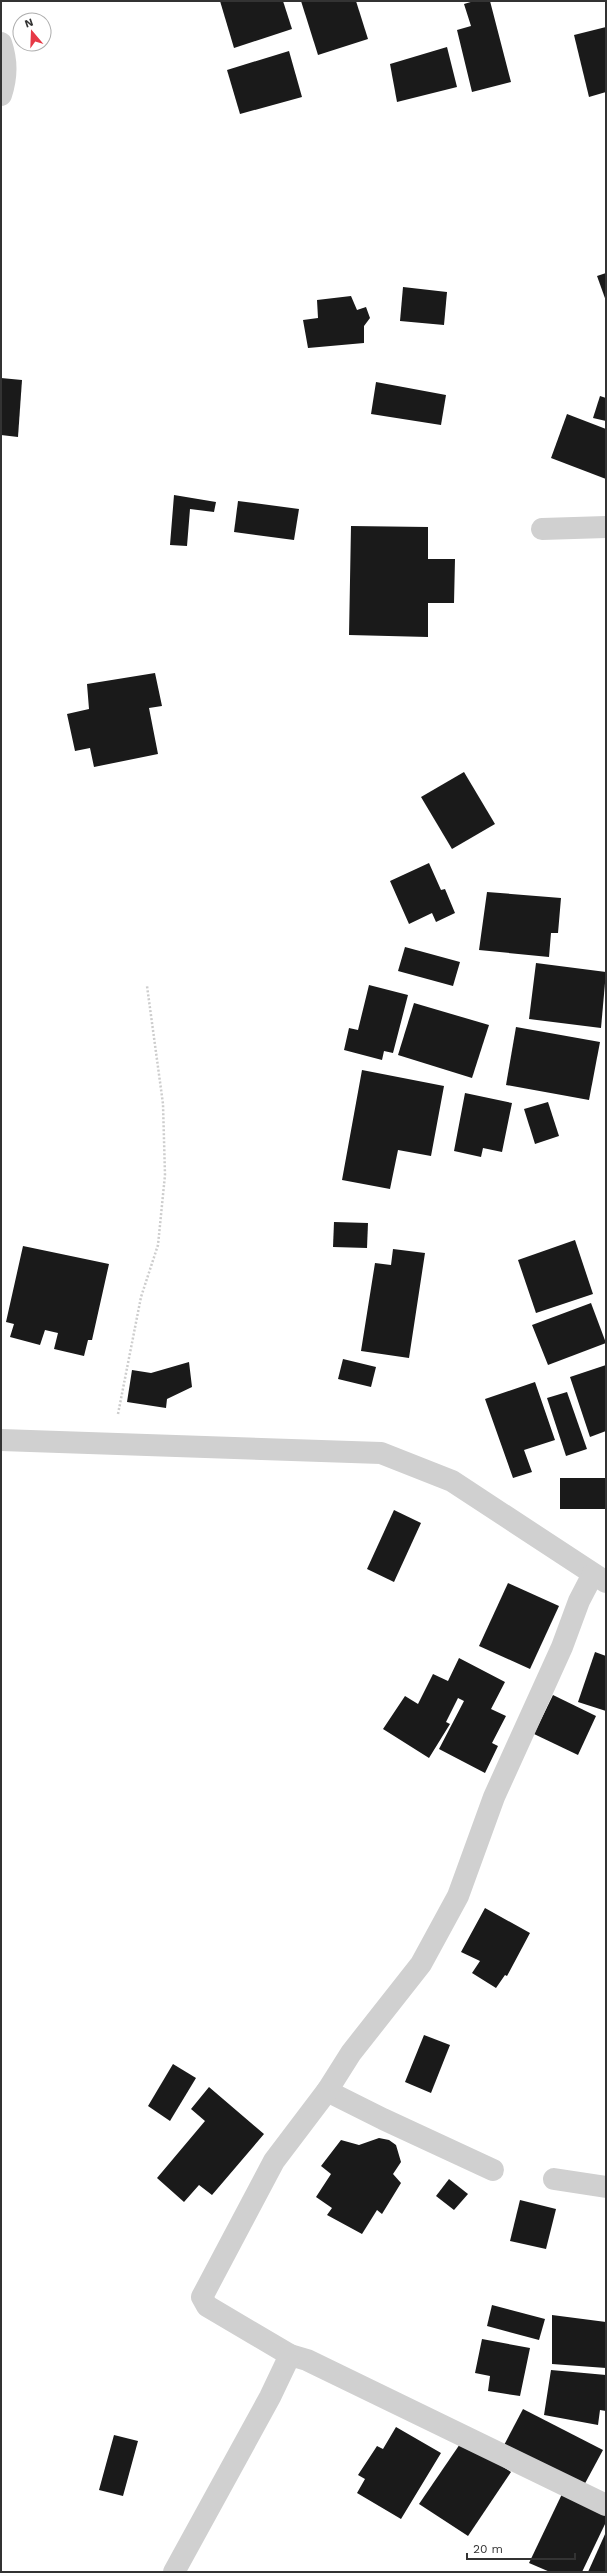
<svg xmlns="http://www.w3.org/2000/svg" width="607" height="2573" viewBox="0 0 607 2573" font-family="'Work Sans',sans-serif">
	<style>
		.building { fill: #1a1a1a }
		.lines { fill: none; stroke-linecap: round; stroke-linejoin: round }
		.path { stroke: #cdcdcd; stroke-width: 2.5; stroke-dasharray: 2 2; stroke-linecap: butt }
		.street { stroke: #d0d0d0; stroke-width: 22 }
	</style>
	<rect width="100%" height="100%" fill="#fff"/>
	<!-- building -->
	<g class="building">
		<path d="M220,1H283L292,29L234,48Z"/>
		<path d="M301,1H356L368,39L318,55Z"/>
		<path d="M474,1H490L511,82L472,92L457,30L471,26L464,4Z"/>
		<path d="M606,27V92L589,97L574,35Z"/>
		<path d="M447,47L457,87L397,102L390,64Z"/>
		<path d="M289,51L302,97L240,114L227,70Z"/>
		<path d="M606,273V301L597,276Z"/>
		<path d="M403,287L447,292L444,325L400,321Z"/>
		<path d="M351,296L357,310L366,307L370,318L364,326V343L308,348L303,320L318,318L317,300Z"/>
		<path d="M1,378L22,380L18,437L1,435Z"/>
		<path d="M376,382L446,395L441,425L371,414Z"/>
		<path d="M600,396L606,398V421L593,418Z"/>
		<path d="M567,414L606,429V479L551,458Z"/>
		<path d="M174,495L216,502L214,512L190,509L187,546L170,545Z"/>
		<path d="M238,501L299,509L294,540L234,532Z"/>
		<path d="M351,526L428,527V559H455L454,603H428V637L349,635Z"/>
		<path d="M155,673L162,706L149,708L158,754L94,767L90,748L75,751L67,714L89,709L87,684Z"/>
		<path d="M464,772L495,824L452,849L421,797Z"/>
		<path d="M429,863L441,890L445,889L455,913L436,922L432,913L409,924L390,881Z"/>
		<path d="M487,892L561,898L558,933H551L549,957L479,950Z"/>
		<path d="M405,947L460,962L453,986L398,971Z"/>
		<path d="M536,963L606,972L601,1028L529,1019Z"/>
		<path d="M369,985L408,995L393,1053L384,1051L382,1060L344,1050L349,1028L358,1030Z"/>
		<path d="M414,1003L489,1025L472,1078L398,1055Z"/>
		<path d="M516,1027L600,1042L589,1100L506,1085Z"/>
		<path d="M362,1070L444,1086L431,1156L398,1150L390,1189L342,1180Z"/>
		<path d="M465,1093L512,1103L502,1152L483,1148L481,1157L454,1151Z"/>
		<path d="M548,1102L559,1136L535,1144L524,1109Z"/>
		<path d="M334,1222L368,1223L367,1248L333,1247Z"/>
		<path d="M575,1240L593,1294L536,1313L518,1260Z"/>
		<path d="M23,1246L109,1264L92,1340H88L84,1356L54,1349L58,1333L45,1330L40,1345L10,1337L14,1324L6,1322Z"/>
		<path d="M393,1249L425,1253L409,1358L361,1351L375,1263L391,1265Z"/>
		<path d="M591,1303L606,1343L548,1365L532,1325Z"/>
		<path d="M343,1359L376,1367L371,1387L338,1379Z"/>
		<path d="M189,1362L192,1387L167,1399L166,1408L127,1402L132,1370L151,1373Z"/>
		<path d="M606,1365V1431L590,1437L570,1377Z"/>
		<path d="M535,1382L555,1440L524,1450L532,1472L513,1478L485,1399Z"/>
		<path d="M567,1392L587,1449L566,1456L547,1398Z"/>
		<rect x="560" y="1478" width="46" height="31"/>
		<path d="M394,1510L421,1523L394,1582L367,1569Z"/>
		<path d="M508,1583L559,1606L530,1669L479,1646Z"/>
		<path d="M595,1652L606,1656V1711L578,1702Z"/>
		<path d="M459,1658L505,1682L491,1709L506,1716L492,1743L498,1746L485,1773L439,1749L464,1701L458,1698L446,1722L450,1724L429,1758L383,1729L405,1696L418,1704L433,1674L448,1681Z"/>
		<path d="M553,1695L596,1716L578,1755L534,1734Z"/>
		<path d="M485,1908L530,1933L507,1976L505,1975L496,1988L472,1973L480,1961L461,1952Z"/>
		<path d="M424,2035L450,2045L431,2093L405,2082Z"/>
		<path d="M173,2064L196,2078L170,2121L148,2106Z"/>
		<path d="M209,2087L264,2134L212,2195L199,2185L184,2202L157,2178L205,2121L191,2109Z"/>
		<path d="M379,2138L389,2140L396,2145L401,2162L393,2174L401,2183L382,2214L377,2210L362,2234L327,2215L332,2208L316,2197L331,2174L321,2166L341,2140L359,2145Z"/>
		<path d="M449,2179L468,2194L454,2210L436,2196Z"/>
		<path d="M520,2200L556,2209L546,2249L510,2241Z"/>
		<path d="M492,2305L545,2319L539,2340L487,2326Z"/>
		<path d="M552,2315L606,2322V2368L552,2364Z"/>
		<path d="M482,2339L530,2348L520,2396L488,2391L490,2376L475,2373Z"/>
		<path d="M551,2370L606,2375V2411L600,2410L598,2425L544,2415Z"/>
		<path d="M523,2409L603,2450L582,2489L502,2449Z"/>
		<path d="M396,2427L441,2453L401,2519L357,2493L365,2479L358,2475L377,2446L383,2449Z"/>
		<path d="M114,2435L138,2441L123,2496L99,2490Z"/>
		<path d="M462,2441L511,2472L468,2536L419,2504Z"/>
		<path d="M562,2494L606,2515V2522L582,2572H550L529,2563Z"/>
		<path d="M606,2532V2572H588Z"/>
	</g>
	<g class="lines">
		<!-- path -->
		<path class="path" d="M118,1414L141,1297L158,1245L165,1175L163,1104L147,986"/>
		<!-- street -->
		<g class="street">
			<path d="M1,43C7,61 7,76 1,95"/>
			<path d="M542,529L606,527"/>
			<path d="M1,1440L381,1453L452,1481L606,1582"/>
			<path d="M327,2091L383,2119L493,2170"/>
			<path d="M554,2179L606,2187"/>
			<path d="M290,2355L307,2360L606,2505"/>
			<path d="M174,2572L270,2397L290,2355L207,2306L202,2297L274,2161L327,2091L351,2053L421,1964L458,1896L494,1797L562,1647L579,1601L593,1574"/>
		</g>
	</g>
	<!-- border -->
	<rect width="607" height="2573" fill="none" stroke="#333333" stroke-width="4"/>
	<!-- north arrow -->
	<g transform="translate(32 32) rotate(341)"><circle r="19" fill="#ffffff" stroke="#adadad"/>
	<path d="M0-3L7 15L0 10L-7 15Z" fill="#e63946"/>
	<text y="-6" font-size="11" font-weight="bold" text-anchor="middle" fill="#333333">N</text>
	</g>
	<!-- scale -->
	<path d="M467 2553v6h108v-6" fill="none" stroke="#333333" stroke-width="2"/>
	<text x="473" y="2553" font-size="12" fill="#333333" stroke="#ffffff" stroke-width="3" paint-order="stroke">20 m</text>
</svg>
